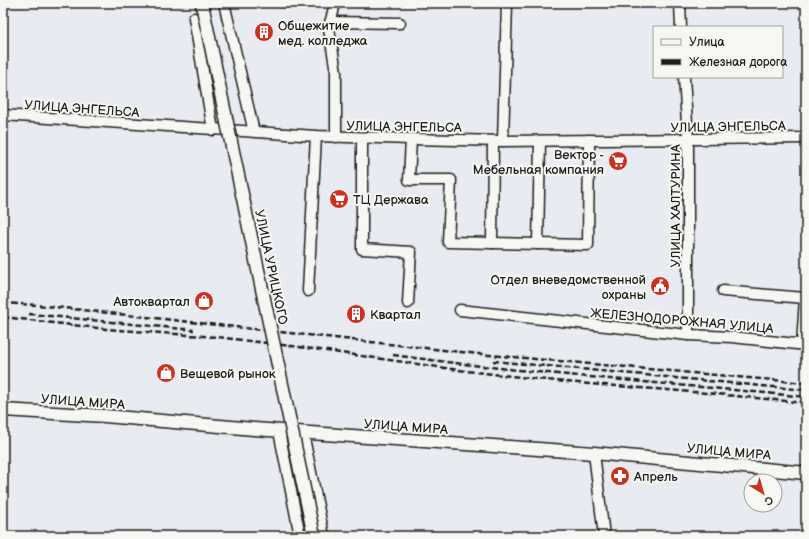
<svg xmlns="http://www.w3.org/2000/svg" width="809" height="539" viewBox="0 0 809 539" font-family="'Balsamiq Sans',sans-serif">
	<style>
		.garden { fill: #a8e4aa; stroke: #628063 }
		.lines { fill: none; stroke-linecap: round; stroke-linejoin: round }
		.minor-casing { stroke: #1c1c1c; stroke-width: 13 }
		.major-casing { stroke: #1c1c1c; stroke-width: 15 }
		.minor { stroke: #f6f6f2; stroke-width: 10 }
		.major { stroke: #f6f6f2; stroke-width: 12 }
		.rail { stroke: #1c1c1c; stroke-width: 2.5; stroke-dasharray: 6 3; stroke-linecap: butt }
		.major-bridge-casing { stroke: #1c1c1c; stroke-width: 15; stroke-linecap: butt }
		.major-bridge { stroke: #f6f6f2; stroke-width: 12 }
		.labels { text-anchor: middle; stroke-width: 4; stroke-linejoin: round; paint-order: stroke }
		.poi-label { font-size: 13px; fill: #1c1c1c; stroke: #f6f6f2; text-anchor: start }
		.street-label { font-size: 13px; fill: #1c1c1c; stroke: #f6f6f2 }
	</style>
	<rect width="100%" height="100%" fill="#e8ecf2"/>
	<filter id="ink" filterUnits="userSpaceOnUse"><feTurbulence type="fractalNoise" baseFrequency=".025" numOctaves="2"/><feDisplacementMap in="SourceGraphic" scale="8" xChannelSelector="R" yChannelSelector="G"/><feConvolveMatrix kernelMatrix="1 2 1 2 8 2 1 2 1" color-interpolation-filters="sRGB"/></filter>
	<g filter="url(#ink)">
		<!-- garden -->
		<path class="garden" d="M277,3H308L283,8L277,7Z"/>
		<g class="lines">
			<defs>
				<g id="minor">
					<path d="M224,3L254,132"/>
					<path d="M335,3L329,29L336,72V137"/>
					<path d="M680,3L681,27"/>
					<path d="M194,18L213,130"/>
					<path d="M330,22L400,23"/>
					<path d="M684,77L688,139V335"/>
					<path d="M3,115L316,136L411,139L503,141L806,138"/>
					<path d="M362,138V249L411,252L408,303"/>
					<path d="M411,139L409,180H451L448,242L588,245L589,140"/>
					<path d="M503,141L507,3"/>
					<path d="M492,243L493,141"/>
					<path d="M538,244L540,141"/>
					<path d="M308,291L316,136"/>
					<path d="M723,291L805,298L802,344"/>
					<path d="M460,310L688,335L732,337L806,345"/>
					<path d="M279,431L300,536"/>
					<path d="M303,433L324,536"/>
					<path d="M594,453L604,536"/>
				</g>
				<path id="major" d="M3,410L105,416L254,429L594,453L806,473"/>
			</defs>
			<!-- minor casing -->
			<use href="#minor" class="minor-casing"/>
			<!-- major casing -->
			<use href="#major" class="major-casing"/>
			<!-- minor -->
			<use href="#minor" class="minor"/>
			<!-- major -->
			<use href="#major" class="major"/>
			<!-- rail -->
			<g class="rail">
				<path d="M3,303L37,305L479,354L806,383"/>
				<path d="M29,314L194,330"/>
				<path d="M3,317L106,329L217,337L299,347L466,371L565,382L706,393L806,403"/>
				<path d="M393,355C530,374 668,383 806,397"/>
				<path d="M493,361L806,390"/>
			</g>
			<defs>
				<path id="major-bridge" d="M202,4L314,536"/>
			</defs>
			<!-- major-bridge casing -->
			<use href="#major-bridge" class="major-bridge-casing"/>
			<!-- major-bridge -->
			<use href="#major-bridge" class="major-bridge"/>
		</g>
	</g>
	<!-- icons -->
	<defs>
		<symbol id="building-disc" viewBox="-11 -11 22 22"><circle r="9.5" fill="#c8321e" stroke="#f6f6f2"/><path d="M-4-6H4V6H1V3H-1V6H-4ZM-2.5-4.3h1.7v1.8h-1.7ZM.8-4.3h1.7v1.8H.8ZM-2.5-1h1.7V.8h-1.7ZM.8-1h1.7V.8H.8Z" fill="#fff"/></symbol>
		<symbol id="supermarket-disc" viewBox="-11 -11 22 22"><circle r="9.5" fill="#c8321e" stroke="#f6f6f2"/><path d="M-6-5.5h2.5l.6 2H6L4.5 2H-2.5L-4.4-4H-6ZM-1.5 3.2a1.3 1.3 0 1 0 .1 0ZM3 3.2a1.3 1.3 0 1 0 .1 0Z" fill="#fff"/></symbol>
		<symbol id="civic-disc" viewBox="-11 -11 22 22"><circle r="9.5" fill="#c8321e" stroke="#f6f6f2"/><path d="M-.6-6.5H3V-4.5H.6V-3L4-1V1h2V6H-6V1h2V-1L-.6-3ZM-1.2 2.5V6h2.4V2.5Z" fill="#fff"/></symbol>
		<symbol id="shop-disc" viewBox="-11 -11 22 22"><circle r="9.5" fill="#c8321e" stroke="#f6f6f2"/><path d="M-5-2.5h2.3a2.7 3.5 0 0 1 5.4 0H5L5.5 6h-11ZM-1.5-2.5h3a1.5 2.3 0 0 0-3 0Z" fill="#fff"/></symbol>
		<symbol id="pharmacy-disc" viewBox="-11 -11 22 22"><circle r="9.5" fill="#c8321e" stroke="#f6f6f2"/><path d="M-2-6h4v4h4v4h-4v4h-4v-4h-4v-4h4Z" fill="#fff"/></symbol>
	</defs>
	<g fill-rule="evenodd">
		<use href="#building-disc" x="253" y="21" width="22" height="22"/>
		<use href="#supermarket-disc" x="607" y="150" width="22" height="22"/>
		<use href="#supermarket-disc" x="328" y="188" width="22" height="22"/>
		<use href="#civic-disc" x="649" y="275" width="22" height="22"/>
		<use href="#shop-disc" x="193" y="290" width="22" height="22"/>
		<use href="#building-disc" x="345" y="303" width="22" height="22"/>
		<use href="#shop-disc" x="155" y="362" width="22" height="22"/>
		<use href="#pharmacy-disc" x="609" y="465" width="22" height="22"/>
	</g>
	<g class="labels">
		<!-- poi labels -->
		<g class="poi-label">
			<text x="278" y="30">Общежитие<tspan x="278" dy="15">мед. колледжа</tspan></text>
			<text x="604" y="159" text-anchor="end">Вектор -<tspan x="604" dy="15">Мебельная компания</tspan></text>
			<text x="353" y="204">ТЦ Держава</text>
			<text x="646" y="284" text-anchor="end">Отдел вневедомственной<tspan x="646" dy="15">охраны</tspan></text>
			<text x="190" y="306" text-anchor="end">Автоквартал</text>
			<text x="370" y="319">Квартал</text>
			<text x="180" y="378">Вещевой рынок</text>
			<text x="634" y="481">Апрель</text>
		</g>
		<!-- street labels -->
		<g class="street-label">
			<text transform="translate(82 108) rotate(4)" y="5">УЛИЦА ЭНГЕЛЬСА</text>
			<text transform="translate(404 126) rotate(1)" y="5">УЛИЦА ЭНГЕЛЬСА</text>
			<text transform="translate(728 126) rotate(-1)" y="5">УЛИЦА ЭНГЕЛЬСА</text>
			<text transform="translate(675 206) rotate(-90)" y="5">УЛИЦА ХАЛТУРИНА</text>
			<text transform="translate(272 267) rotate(78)" y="5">УЛИЦА УРИЦКОГО</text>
			<text transform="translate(682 320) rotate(5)" y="5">ЖЕЛЕЗНОДОРОЖНАЯ УЛИЦА</text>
			<text transform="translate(83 401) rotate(4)" y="5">УЛИЦА МИРА</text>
			<text transform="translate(406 426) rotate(4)" y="5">УЛИЦА МИРА</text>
			<text transform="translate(729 451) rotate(5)" y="5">УЛИЦА МИРА</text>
		</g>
	</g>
	<!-- margin -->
	<rect width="809" height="539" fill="none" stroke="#f6f6f2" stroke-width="16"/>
	<rect x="8" y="8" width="793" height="523" fill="none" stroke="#1c1c1c" stroke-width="1.5" filter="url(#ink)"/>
	<!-- legend -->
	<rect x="653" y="26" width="130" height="52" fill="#f6f6f2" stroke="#9f9f9c"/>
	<rect x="661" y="39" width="20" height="6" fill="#f6f6f2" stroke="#9f9f9c"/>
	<text x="689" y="46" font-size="12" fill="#1c1c1c">Улица</text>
	<rect x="661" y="59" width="20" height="6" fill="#1c1c1c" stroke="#9f9f9c"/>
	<text x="689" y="66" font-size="12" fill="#1c1c1c">Железная дорога</text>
	<!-- north arrow -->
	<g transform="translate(763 493) rotate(143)"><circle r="19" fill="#f6f6f2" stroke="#9f9f9c"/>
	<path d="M0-3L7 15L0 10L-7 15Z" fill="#c8321e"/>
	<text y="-6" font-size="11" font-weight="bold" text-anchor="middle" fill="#1c1c1c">С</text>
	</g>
</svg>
